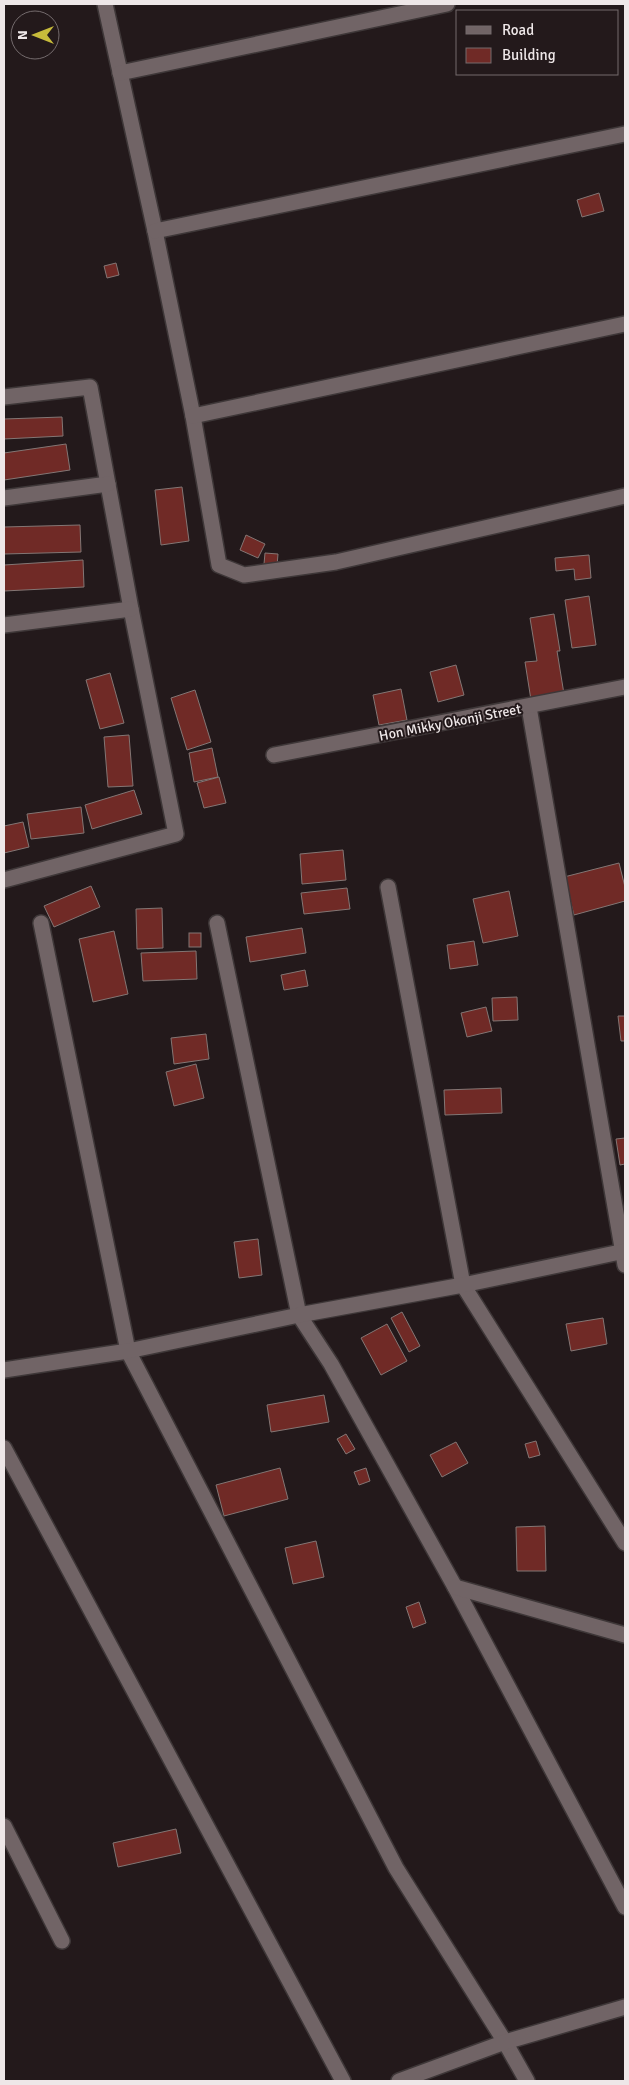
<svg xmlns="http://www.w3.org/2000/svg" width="629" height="2085" viewBox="0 0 629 2085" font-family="Signika,sans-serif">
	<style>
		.building { fill: #702a26; stroke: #837674 }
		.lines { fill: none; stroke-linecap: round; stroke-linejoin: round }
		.minor-casing { stroke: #3e3738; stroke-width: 18 }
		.minor { stroke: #716466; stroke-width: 15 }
		.labels { text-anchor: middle; stroke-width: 4; stroke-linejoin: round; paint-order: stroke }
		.street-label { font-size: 14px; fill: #eee7e8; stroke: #23191b }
	</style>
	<rect width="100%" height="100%" fill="#23191b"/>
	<!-- building -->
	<g class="building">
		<path d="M599,193L604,211L582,217L577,200Z"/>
		<path d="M116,263L119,275L107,278L104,266Z"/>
		<path d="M62,417L63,436L4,439V419Z"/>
		<path d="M66,444L70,470L4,480V453Z"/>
		<path d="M182,487L189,541L161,545L155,490Z"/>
		<path d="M80,525L81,552L4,554V527Z"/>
		<path d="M246,535L265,544L258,558L240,550Z"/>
		<path d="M265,553L278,554L277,566L264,564Z"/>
		<path d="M589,555L591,578L575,580L574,569L556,571L555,558Z"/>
		<path d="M83,560L84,587L4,591V565Z"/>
		<path d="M589,596L596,645L572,648L565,600Z"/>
		<path d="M554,614L560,651H557L564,694L531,700L525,662L537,661L530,618Z"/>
		<path d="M456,665L464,695L438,702L430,672Z"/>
		<path d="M110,673L124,723L100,729L86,680Z"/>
		<path d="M401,689L407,720L379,725L373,695Z"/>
		<path d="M195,690L211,742L187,750L171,698Z"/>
		<path d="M129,735L133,786L108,787L104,737Z"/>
		<path d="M212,748L218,777L194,782L189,753Z"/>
		<path d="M219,777L226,803L204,808L197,783Z"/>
		<path d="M134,790L142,814L92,829L85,805Z"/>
		<path d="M81,807L84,833L31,839L27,814Z"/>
		<path d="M23,822L29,847L4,853V826Z"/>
		<path d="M343,850L346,880L302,884L300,854Z"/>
		<path d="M619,863L625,887V901L574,915L564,877Z"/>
		<path d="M91,886L100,907L54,927L44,906Z"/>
		<path d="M347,888L350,909L304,914L301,893Z"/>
		<path d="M509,891L518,936L483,943L473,899Z"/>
		<path d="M162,908L163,948L137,949L136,909Z"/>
		<path d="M302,928L306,953L250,962L246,937Z"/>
		<path d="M114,931L128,994L93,1002L79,939Z"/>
		<rect x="189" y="933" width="12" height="14"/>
		<path d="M474,941L478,965L450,969L447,945Z"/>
		<path d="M196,951L197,979L143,981L141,953Z"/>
		<path d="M305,970L308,986L284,990L281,975Z"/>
		<path d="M517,997L518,1020L493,1021L492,998Z"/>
		<path d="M486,1007L492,1031L467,1037L461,1013Z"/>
		<path d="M618,1016H625V1041H621Z"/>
		<path d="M206,1034L209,1059L174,1064L171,1038Z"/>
		<path d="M196,1064L204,1098L174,1106L166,1072Z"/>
		<path d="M501,1088L502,1113L445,1115L444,1090Z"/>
		<path d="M625,1138V1164L620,1165L616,1139Z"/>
		<path d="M258,1239L262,1275L239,1278L234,1242Z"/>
		<path d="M402,1312L420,1346L409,1352L391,1318Z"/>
		<path d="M603,1318L607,1344L571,1351L566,1324Z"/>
		<path d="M387,1324L407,1361L381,1375L361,1338Z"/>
		<path d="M324,1395L329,1422L271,1432L267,1405Z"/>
		<path d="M346,1434L355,1449L346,1454L337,1439Z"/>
		<path d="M536,1441L540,1455L529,1458L525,1444Z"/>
		<path d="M456,1442L468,1463L442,1477L430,1455Z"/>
		<path d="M280,1468L288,1499L224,1516L216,1485Z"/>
		<path d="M366,1468L370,1481L359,1485L354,1472Z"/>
		<path d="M545,1526L546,1571H517L516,1527Z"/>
		<path d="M316,1541L324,1577L293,1584L285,1548Z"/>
		<path d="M419,1602L426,1623L413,1628L406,1607Z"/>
		<path d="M176,1829L181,1853L118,1867L113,1843Z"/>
	</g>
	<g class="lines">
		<defs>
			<g id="minor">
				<path d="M105,4L155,231L193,416L219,565L244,575L336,562L625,496"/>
				<path d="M120,73L447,4"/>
				<path d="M155,231L625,134"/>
				<path d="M4,397L90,387L131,609L176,834L4,880"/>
				<path d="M193,416L625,324"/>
				<path d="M4,498L108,484"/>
				<path d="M4,625L131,609"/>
				<path d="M529,707L625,1265"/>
				<path d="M274,755L625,687"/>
				<path d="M388,887L463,1285L625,1543"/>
				<path d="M41,923L128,1351L396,1868L505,2042L527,2081"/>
				<path d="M217,923L299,1315L331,1364L455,1587L625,1907"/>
				<path d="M4,1370L128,1351L299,1315L463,1285L625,1251"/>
				<path d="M4,1448L343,2081"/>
				<path d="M455,1587L625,1635"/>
				<path d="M4,1826L62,1941"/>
				<path d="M399,2081L505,2042L625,2007"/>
			</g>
		</defs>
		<!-- minor casing -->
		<use href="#minor" class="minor-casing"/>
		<!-- minor -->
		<use href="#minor" class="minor"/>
	</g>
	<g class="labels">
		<!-- street labels -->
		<g class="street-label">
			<text transform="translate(450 722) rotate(-11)" y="5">Hon Mikky Okonji Street</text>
		</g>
	</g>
	<!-- border -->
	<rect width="629" height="2085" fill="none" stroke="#eee7e8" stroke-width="10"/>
	<!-- legend -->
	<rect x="456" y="10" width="162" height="65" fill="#23191b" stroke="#746b6d"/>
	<rect x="466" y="26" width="25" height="8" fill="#716466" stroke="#746b6d"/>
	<text x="502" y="35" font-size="15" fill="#eee7e8">Road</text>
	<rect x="466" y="48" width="25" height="15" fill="#702a26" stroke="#746b6d"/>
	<text x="502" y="60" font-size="15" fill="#eee7e8">Building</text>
	<!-- north arrow -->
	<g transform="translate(35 35) rotate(270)"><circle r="24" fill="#23191b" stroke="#746b6d"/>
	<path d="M0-4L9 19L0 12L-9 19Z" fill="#c7bb3b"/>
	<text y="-8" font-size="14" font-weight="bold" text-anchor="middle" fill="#eee7e8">N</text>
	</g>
</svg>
